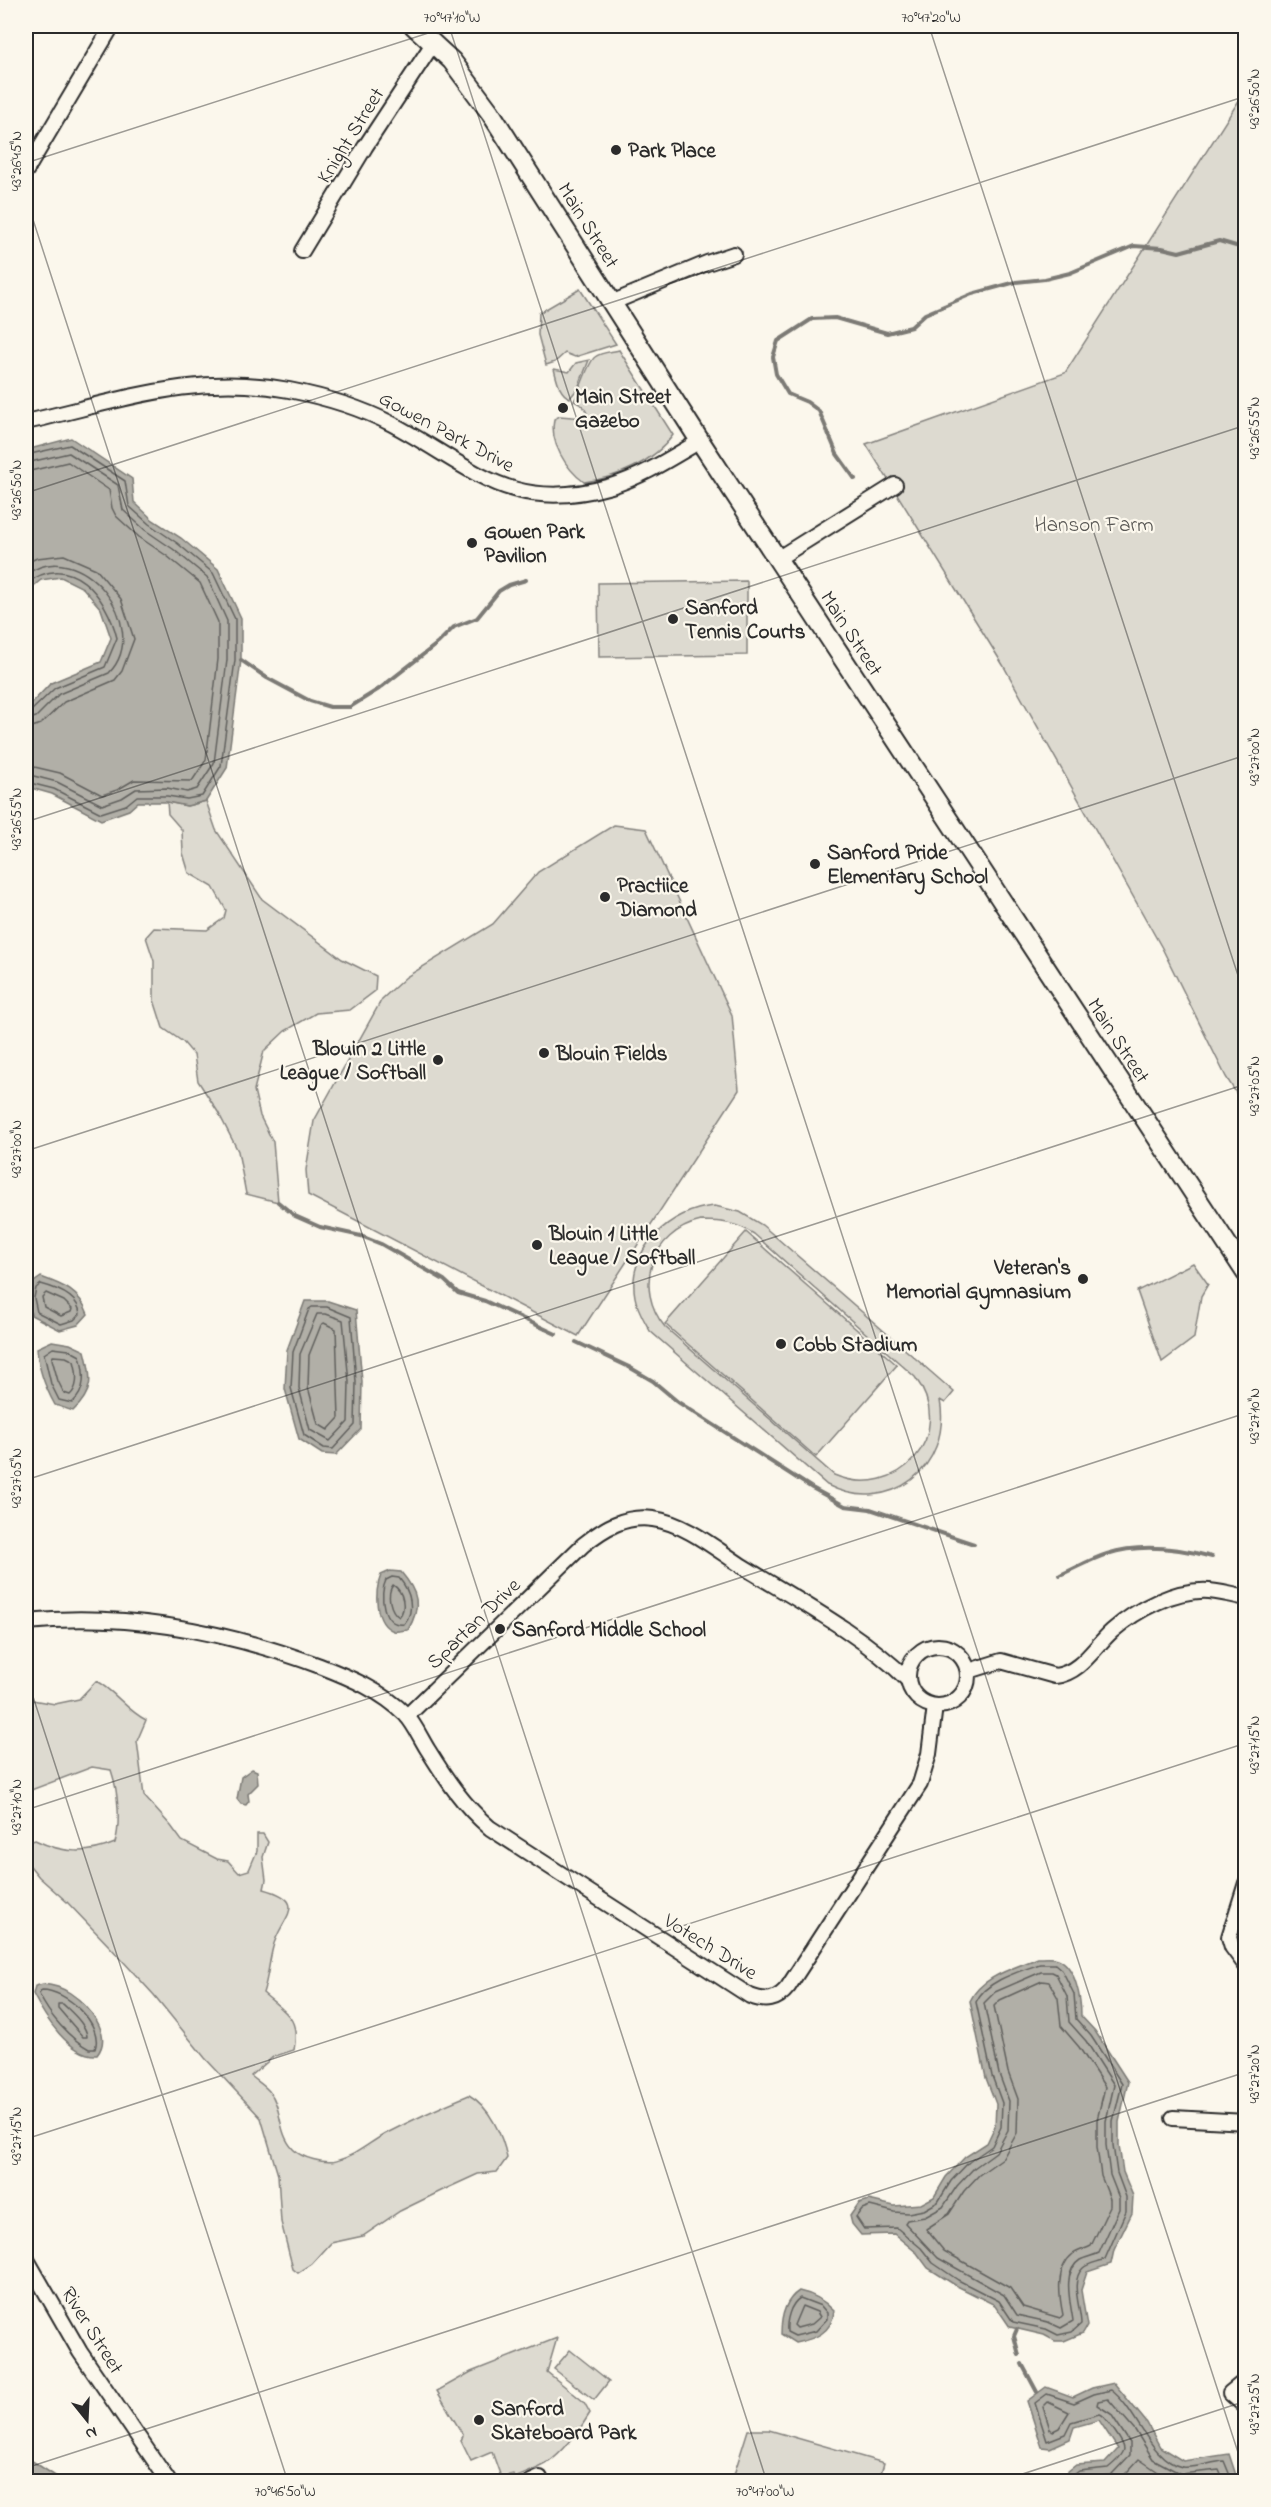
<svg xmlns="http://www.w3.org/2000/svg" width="1271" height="2507" viewBox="0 0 1271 2507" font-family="'Indie Flower',sans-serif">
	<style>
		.green { fill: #dddad0; stroke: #84827e; stroke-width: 1.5; fill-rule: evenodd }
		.water { fill: #b1afa7; stroke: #7b7a75; stroke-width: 1.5 }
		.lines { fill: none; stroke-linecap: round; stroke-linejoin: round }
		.shore { stroke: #61605d; stroke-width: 1.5 }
		.stream { stroke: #7b7a75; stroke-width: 4 }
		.minor-casing { stroke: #2b2b2b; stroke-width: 18 }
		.major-casing { stroke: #2b2b2b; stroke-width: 22 }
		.minor { stroke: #fbf7ec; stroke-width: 14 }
		.major { stroke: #fbf7ec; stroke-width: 18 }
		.ticks { fill: none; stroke: #2b2b2b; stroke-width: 1.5; stroke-opacity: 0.45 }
		.poi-dot { fill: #2b2b2b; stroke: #fbf7ec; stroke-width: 2 }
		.labels { text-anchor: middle; stroke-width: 4.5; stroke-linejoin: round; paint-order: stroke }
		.street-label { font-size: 21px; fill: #2b2b2b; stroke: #fbf7ec }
		.poi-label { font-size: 21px; font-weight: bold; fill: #2b2b2b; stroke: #fbf7ec; text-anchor: start }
		.park-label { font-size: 21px; fill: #585754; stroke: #fbf7ec }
		.neatline { fill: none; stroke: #2b2b2b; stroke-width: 2 }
		.ticks-label { font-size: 15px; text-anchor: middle; fill: #2b2b2b }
	</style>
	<rect width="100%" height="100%" fill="#fbf7ec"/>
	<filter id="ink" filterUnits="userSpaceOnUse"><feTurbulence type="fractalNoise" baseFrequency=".0167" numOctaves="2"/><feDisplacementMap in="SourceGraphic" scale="12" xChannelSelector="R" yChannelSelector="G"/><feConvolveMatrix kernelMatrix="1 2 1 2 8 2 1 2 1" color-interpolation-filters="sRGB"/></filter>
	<g filter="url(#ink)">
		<!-- green -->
		<g class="green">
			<path d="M1245,91V1107L1226,1077L1162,948L1003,665L866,444L1065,373Z"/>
			<path d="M580,289L616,344L575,357L565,353L555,362L546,365L538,335L539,313Z"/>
			<path d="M619,350L673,435C654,462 616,478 584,482C566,469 549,442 554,419L560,416L584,418L587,413L583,406L574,401C580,391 588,362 595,357C601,352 612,352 619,350Z"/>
			<path d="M589,360L578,388L570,398C559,394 557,380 554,369L569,372L576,363Z"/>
			<path d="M747,581V655L599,657L598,583Z"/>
			<path d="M206,801L216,830L262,899L342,959L376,976L375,991L350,1010L316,1013L285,1031L264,1051L254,1090L260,1116L273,1142L278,1202L246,1194L238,1151L218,1112L198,1081L194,1055L183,1042L163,1028L154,1000V961L146,937L154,928L207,930L224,918L226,910L213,887L189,873L183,853L182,830L168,814L167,802L187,806Z"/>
			<path d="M614,825L646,829L732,1015L739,1090L578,1336L308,1195L306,1170L314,1121L382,999L406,977L493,924L538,872Z"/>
			<path d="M715,1206L740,1212L762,1225L954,1392L945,1403L940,1400C952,1467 890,1517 827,1485L650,1331C644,1320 637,1309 635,1297C626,1249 671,1209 715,1206ZM701,1221C722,1221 737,1223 754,1234L915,1377C958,1435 898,1502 834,1475L665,1327C633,1288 651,1232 701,1221Z"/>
			<path d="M746,1232L897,1365L816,1457L665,1324Z"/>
			<path d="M1193,1263L1208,1284L1201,1296L1194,1338L1162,1362L1137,1291Z"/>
			<path d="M96,1681C115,1691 126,1710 146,1720L137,1741L144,1796L171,1826L182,1841L217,1859L228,1861L239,1873L249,1870L257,1851V1834H263L268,1842L263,1857L266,1880L264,1889C312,1902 280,1918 273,1947C269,1962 268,1978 263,1993C286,2013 300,2017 294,2050L273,2057L251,2076C257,2081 264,2085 269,2091C283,2108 277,2132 293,2149C301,2158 325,2164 336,2161C355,2156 369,2143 385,2134C412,2120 440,2107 469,2095C489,2106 503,2136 507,2158L497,2172L478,2174L441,2191L400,2211L363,2236L331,2243L312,2264L298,2273L293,2269L281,2222L278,2175L261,2118L205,2058L154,1995L110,1947L67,1902L39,1877L26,1861V1843L35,1840C62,1853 87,1855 115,1843C121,1823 118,1790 111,1770L92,1767L26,1792V1699L55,1704L79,1699Z"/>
			<path d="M557,2338L547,2372L584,2402L590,2413C580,2430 563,2453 546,2464C536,2470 525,2473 515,2478L513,2474L501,2477L492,2452L471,2461L461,2441L463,2435L437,2391L471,2372Z"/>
			<path d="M570,2350L609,2381L594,2400L554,2369Z"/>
			<path d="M748,2430H769L884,2463L879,2481H732Z"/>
		</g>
		<!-- water -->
		<g class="water">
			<path d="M71,438L132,479L134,502L153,520L181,538L218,569L241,618V660L227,768L206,801L187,806L167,802H138L129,810L101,820L52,794L27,787L26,783V709L51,683L101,662L111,638L101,609L83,588L61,577L41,580L26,592V450Z"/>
			<path d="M41,1277C63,1285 80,1291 88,1314L78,1325L60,1330L31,1315L28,1297L31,1284Z"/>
			<path d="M305,1301H328L356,1310L362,1382L361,1429L336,1455L322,1454L299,1439L285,1389L287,1350Z"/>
			<path d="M52,1341L70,1344L85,1351C92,1378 94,1391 73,1411L55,1405C45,1387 38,1369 37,1348Z"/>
			<path d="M390,1571L401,1572C418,1592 422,1606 408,1630C404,1630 398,1632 394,1631C373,1624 375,1590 381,1575Z"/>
			<path d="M252,1769L257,1771L258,1784L248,1794L249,1801L246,1805L241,1804L237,1799L241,1777Z"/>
			<path d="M1038,1958C1044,1958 1053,1957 1058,1959C1076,1966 1081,2000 1081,2016L1095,2031L1128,2082L1119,2122V2145L1123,2172L1133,2196L1132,2213L1114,2250L1111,2264L1087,2272L1081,2290L1087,2326L1083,2333L1064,2341H1055L1044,2335L1010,2327L995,2305L955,2285L928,2268L917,2253L894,2234L861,2235L852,2224L850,2216L859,2203L869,2200L894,2206L921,2204L934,2197L946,2177L965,2157L987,2143L995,2126L996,2104L986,2078L970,2001C981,1976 1015,1968 1038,1958Z"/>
			<path d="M43,1984C53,1985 61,1987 70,1993C88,2005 114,2034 97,2055C70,2057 44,2016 33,1994L35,1986Z"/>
			<path d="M799,2291C814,2294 824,2300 834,2311C832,2333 815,2339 795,2343L781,2334C781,2318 785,2300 799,2291Z"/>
			<path d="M1114,2383L1147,2423L1160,2447L1183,2461L1229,2454L1236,2475L1245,2481H1064L1063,2475L1076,2465L1105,2463L1118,2449L1099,2420L1074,2427L1070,2439L1050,2448L1042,2447L1027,2401L1046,2387L1073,2397L1092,2388Z"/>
			<path d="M26,2457L57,2477L59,2481H26Z"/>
		</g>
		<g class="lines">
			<!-- shore -->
			<g class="shore">
				<path d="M26,455L70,445L125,481L129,506L149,524L177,543L213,573L235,619V660L221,766L202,796L187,799L167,796H137L126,805L101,813L54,789L26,782"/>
				<path d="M26,463L69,453L118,485L123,510L145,530L173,549L207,577L227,621V660L214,763L197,789L187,792L167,788L136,789L122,798L102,805L57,782L26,774"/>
				<path d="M26,472L68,462L109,490L112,508L116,516L139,537L167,556L200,583L218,622V659L206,760L192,781L134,780L117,790L102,795L60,773L26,765"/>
				<path d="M26,563L37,558L64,555L96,569L121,599L134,639L122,671L115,680L64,702L41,724L26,729"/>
				<path d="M26,575C79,533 154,626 109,673L59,694L36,717L26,720"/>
				<path d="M26,584C70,549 107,596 117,638L105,667L55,688L32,710L26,712"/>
				<path d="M41,1284C56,1288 79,1296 80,1314L74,1320L61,1324L37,1312L34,1298L36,1288Z"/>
				<path d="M46,1293L64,1301L72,1309L71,1312L61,1316L44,1307L42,1297Z"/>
				<path d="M312,1307H327L351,1317L356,1382L355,1425L333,1449L324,1448L304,1435L291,1388L293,1352L309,1309Z"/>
				<path d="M317,1314H326L343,1320L349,1382L348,1422L330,1441L310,1430L299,1388L300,1354Z"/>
				<path d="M324,1323L336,1329L339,1418L328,1430L318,1424L308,1387L309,1355L321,1325Z"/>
				<path d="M53,1348L69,1350L80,1356C85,1374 86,1391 72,1403L59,1400L51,1384L44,1354Z"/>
				<path d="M53,1356L66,1357L74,1361C77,1372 79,1387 70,1395L64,1393L58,1381L52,1359Z"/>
				<path d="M392,1577L399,1578C410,1591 416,1610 404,1624C382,1627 379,1594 386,1580Z"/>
				<path d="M393,1585C403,1591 407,1608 399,1617C390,1611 386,1594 393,1585Z"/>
				<path d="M1040,1964H1055L1062,1970L1074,1994L1076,2019L1091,2036L1122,2084L1113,2121V2145L1117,2173L1126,2197V2211L1105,2259C1099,2262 1088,2263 1083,2268C1069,2281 1081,2308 1081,2324L1072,2332L1058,2335L1046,2329L1013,2322L999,2301L958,2280L933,2263L921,2248L897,2228L864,2229L856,2217L862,2209L870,2206L894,2212L908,2213L924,2210L938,2202L951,2181L969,2162L992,2146L1001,2127L1002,2103L992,2076L976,2002C985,1981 1020,1971 1040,1964Z"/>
				<path d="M1041,1972H1052L1056,1974L1067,1996L1069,2022L1086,2041L1114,2085L1106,2121V2145L1110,2175L1119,2198V2209L1099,2253C1093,2256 1086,2257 1080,2260C1061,2272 1071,2304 1073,2321L1061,2328L1048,2322L1017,2315L1004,2295L938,2258L905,2223L907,2220L925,2217L943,2207L957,2186L974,2168L996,2152L1008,2130L1009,2101L999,2074L984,2003L995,1992Z"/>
				<path d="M1042,1981L1049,1982L1058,1998L1061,2026L1079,2047L1105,2087L1097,2120V2147L1101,2176L1110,2199V2206L1091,2246C1086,2249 1079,2250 1073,2254C1055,2268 1059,2296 1063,2315L1060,2318L1023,2307L1010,2288L944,2251L926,2229L949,2214L964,2191L979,2175L1003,2158L1017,2133L1018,2099L1008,2072L994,2006L1000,2000Z"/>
				<path d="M42,1990C66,1990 104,2024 95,2049H89C69,2038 49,2015 39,1994Z"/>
				<path d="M58,2004H63C71,2012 87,2025 87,2037H83L58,2008Z"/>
				<path d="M800,2298L821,2306L827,2313V2319L816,2331L795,2336L787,2332C786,2321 790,2304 800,2298Z"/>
				<path d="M802,2306L817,2312L820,2317L812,2324L797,2328L794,2325Z"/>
				<path d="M1048,2402L1069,2412L1059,2428L1053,2431L1050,2429L1043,2407Z"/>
				<path d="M1070,2482L1071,2477L1079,2471L1108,2468C1113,2464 1123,2456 1124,2449C1124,2443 1105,2416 1099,2414L1071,2422L1065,2434L1047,2441L1035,2403L1047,2394L1074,2403L1094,2394L1111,2390C1137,2409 1150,2461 1182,2467C1194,2469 1211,2462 1224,2461L1231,2478L1235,2482"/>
				<path d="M1077,2482L1082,2478L1111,2475L1130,2455V2443L1111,2414L1097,2405L1098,2401L1108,2399L1135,2430L1153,2459L1181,2474L1219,2470L1224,2482"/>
				<path d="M1118,2482L1139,2459L1173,2482"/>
			</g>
			<!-- stream -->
			<g class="stream">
				<path d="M855,479L837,454L819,411L807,402L788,394L776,374L773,357L778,341L812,319L835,318L887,333L911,327L925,314L972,294L1016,282L1045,279L1070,273L1134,246L1162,248L1179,252L1219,241L1246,249"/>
				<path d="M241,660L267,678L310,701L330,707H350L379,689L438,643L454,627L477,618L499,591L509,585L526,580"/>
				<path d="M278,1202L295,1216L320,1227L361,1236L381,1244L444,1280L458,1293L485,1301L556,1334"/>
				<path d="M576,1342L629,1367L653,1381L678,1402L812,1488L845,1506L870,1509L974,1544"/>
				<path d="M1060,1575C1076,1568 1091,1559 1107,1554C1141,1543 1178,1548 1212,1557"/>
				<path d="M1017,2329L1014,2336L1019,2355"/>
				<path d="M1022,2364L1037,2392"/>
			</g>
			<defs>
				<g id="minor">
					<path d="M26,171L112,26"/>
					<path d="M302,251L365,147L434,42"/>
					<path d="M611,303L707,263L734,254"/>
					<path d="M26,422C117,402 193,372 289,390C325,397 361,408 392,424C473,467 510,515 611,486C642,477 671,458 700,441"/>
					<path d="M777,559L895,485"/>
					<path d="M26,1622C126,1612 226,1631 320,1666C351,1678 382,1691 406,1715C415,1725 421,1739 428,1750C446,1779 463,1805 490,1828L750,1996C766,2002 777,2001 788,1987L920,1784L929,1754L935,1706"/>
					<circle cx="938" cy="1676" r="30"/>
					<path d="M969,1671L1001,1661L1055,1676C1081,1673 1094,1647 1112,1631C1137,1609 1175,1589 1209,1591C1221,1592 1233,1595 1246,1598"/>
					<path d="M407,1716L583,1545C604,1528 625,1515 653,1519C685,1523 716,1549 742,1566C799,1601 860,1633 908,1680"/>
					<path d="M1246,1883L1229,1937L1232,1947L1246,1966"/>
					<path d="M1173,2118L1246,2122"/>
					<path d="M26,2258L80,2352L169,2482"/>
					<path d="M1246,2380L1230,2393L1246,2407"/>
					<path d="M531,2482L540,2478"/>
				</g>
				<path id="major" d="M414,26L452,61L490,112L700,441L1246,1273"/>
			</defs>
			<!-- minor casing -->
			<use href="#minor" class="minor-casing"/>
			<!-- major casing -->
			<use href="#major" class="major-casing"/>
			<!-- minor -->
			<use href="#minor" class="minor"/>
			<!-- major -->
			<use href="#major" class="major"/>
		</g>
	</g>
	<!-- ticks -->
	<path class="ticks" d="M449,26L1246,2477M929,26L1246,1000M26,163L450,26M26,198L767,2482M26,493L1246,96M26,822L1246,425M26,1151L1246,755M26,1480L1246,1084M26,1675L288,2482M26,1810L1246,1413M26,2139L1246,1743M26,2468L1246,2072M998,2482L1246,2401"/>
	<!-- markers -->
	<g class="poi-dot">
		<circle cx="616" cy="150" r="6"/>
		<circle cx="563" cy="408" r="6"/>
		<circle cx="472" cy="543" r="6"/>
		<circle cx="673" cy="619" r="6"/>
		<circle cx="815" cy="864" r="6"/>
		<circle cx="605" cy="897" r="6"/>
		<circle cx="544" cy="1053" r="6"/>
		<circle cx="438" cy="1060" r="6"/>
		<circle cx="537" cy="1245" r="6"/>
		<circle cx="1083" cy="1279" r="6"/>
		<circle cx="781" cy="1344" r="6"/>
		<circle cx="500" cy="1629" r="6"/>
		<circle cx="479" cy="2420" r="6"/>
	</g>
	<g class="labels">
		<!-- street labels -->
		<g class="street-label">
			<text transform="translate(350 135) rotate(-58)" y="7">Knight Street</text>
			<text transform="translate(589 225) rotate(58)" y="7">Main Street</text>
			<text transform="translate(447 431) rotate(28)" y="7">Gowen Park Drive</text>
			<text transform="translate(852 633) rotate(57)" y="7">Main Street</text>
			<text transform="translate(1119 1040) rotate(57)" y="7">Main Street</text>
			<text transform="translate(473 1623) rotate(-44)" y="7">Spartan Drive</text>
			<text transform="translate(711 1946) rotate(32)" y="7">Votech Drive</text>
			<text transform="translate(93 2330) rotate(58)" y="7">River Street</text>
		</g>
		<!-- poi labels -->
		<g class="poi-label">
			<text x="628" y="157">Park Place</text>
			<text x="575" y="403">Main Street<tspan x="575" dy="24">Gazebo</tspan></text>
			<text x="484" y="538">Gowen Park<tspan x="484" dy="24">Pavilion</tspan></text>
			<text x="685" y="614">Sanford<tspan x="685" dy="24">Tennis Courts</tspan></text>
			<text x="827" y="859">Sanford Pride<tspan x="827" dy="24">Elementary School</tspan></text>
			<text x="617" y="892">Practiice<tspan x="617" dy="24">Diamond</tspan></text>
			<text x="426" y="1055" text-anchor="end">Blouin 2 Little<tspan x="426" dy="24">League / Softball</tspan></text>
			<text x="556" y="1060">Blouin Fields</text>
			<text x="549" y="1240">Blouin 1 Little<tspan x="549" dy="24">League / Softball</tspan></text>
			<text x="1071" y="1274" text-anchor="end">Veteran's<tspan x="1071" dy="24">Memorial Gymnasium</tspan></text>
			<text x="793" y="1351">Cobb Stadium</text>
			<text x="512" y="1636">Sanford Middle School</text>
			<text x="491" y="2415">Sanford<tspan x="491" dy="24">Skateboard Park</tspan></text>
		</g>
		<!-- park labels -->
		<g class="park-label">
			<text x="1094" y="531">Hanson Farm</text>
		</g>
	</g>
	<!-- margin -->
	<rect width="1271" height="2507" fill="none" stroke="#fbf7ec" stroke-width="66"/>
	<!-- north arrow -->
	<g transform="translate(87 2420) rotate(162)" stroke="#fbf7ec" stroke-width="4.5" paint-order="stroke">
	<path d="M0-4.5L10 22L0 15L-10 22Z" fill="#2b2b2b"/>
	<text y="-9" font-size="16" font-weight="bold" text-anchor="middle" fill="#2b2b2b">N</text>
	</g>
	<rect x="33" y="33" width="1205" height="2441" class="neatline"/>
	<g class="ticks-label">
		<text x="452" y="22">70°47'10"W</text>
		<text x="931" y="22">70°47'20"W</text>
		<text transform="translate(1254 99) rotate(-90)" y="5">43°26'50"N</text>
		<text transform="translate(16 161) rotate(-90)" y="5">43°26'45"N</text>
		<text transform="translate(1254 428) rotate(-90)" y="5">43°26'55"N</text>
		<text transform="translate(16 490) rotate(-90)" y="5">43°26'50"N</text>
		<text transform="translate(1254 757) rotate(-90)" y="5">43°27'00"N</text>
		<text transform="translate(16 819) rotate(-90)" y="5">43°26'55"N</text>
		<text transform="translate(1254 1086) rotate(-90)" y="5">43°27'05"N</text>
		<text transform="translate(16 1149) rotate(-90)" y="5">43°27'00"N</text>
		<text transform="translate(1254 1416) rotate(-90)" y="5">43°27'10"N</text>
		<text transform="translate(16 1478) rotate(-90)" y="5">43°27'05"N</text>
		<text transform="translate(1254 1745) rotate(-90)" y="5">43°27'15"N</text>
		<text transform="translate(16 1807) rotate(-90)" y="5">43°27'10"N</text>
		<text transform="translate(1254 2074) rotate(-90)" y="5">43°27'20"N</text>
		<text transform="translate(16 2136) rotate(-90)" y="5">43°27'15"N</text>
		<text transform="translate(1254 2404) rotate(-90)" y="5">43°27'25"N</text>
		<text x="285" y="2496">70°46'50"W</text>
		<text x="765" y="2496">70°47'00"W</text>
	</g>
</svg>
